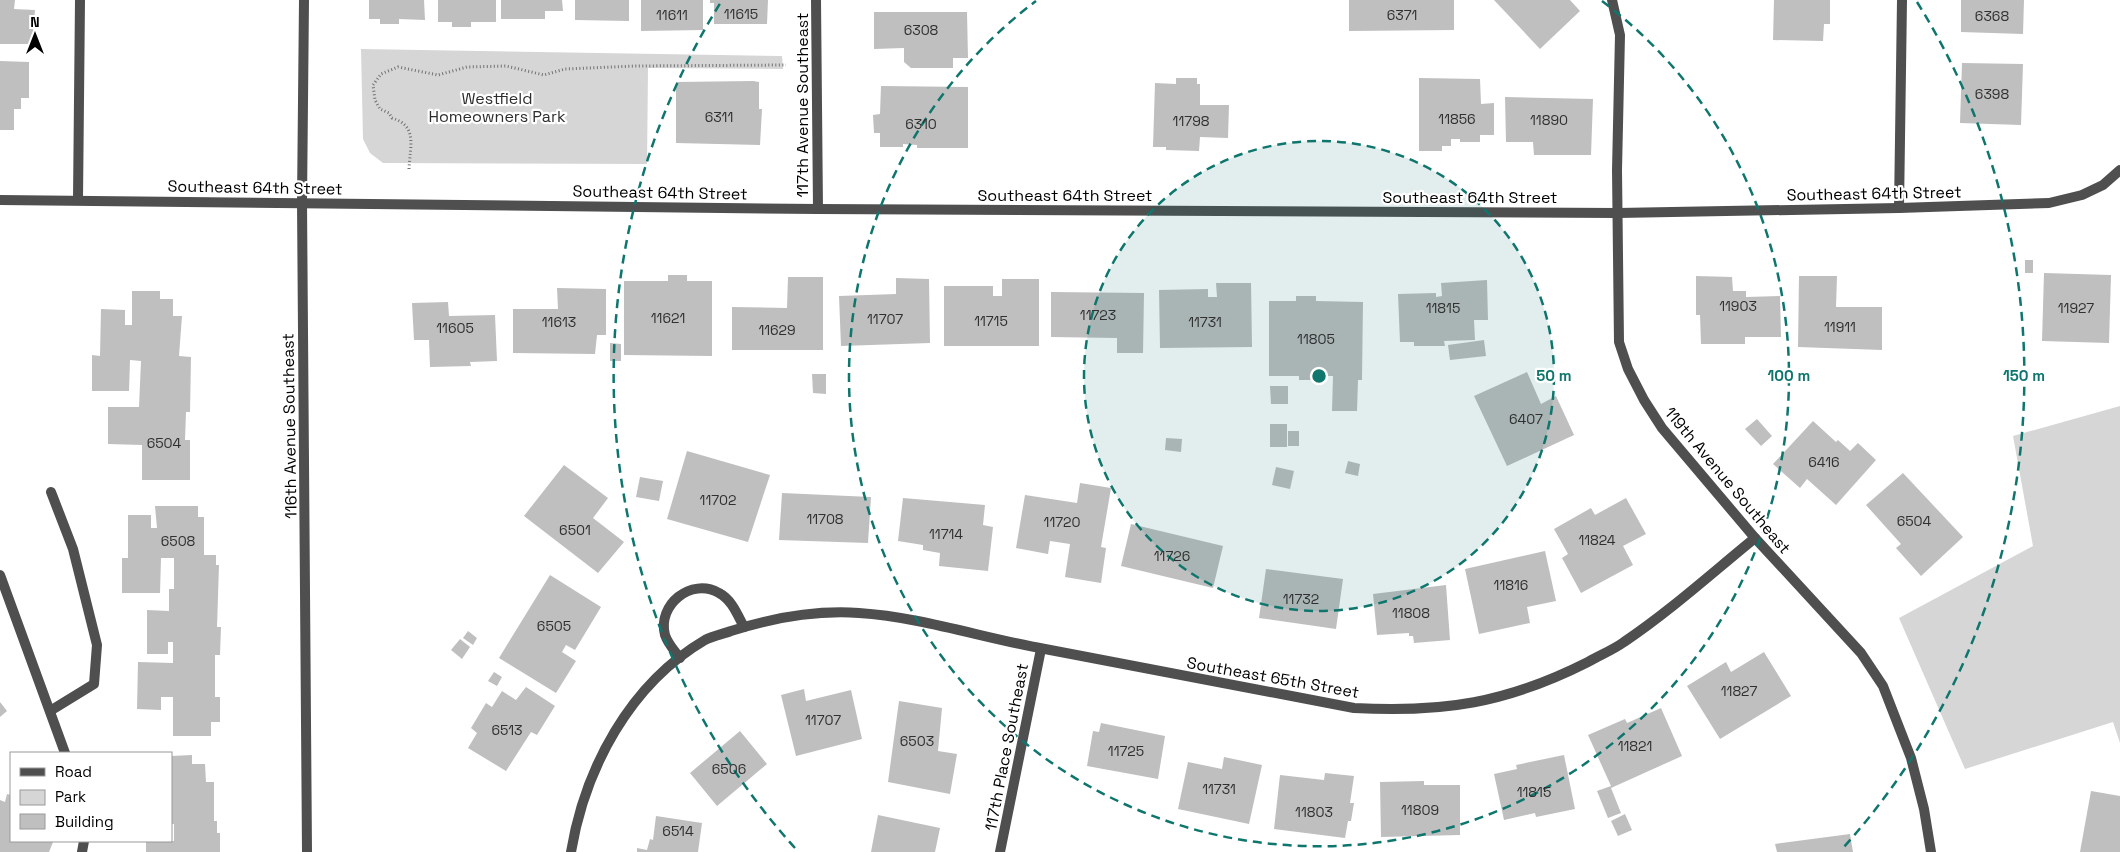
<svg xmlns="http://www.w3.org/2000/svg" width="2120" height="852" viewBox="0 0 2120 852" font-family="'Space Grotesk',sans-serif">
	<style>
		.green { fill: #d6d6d6 }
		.building { fill: #bfbfbf }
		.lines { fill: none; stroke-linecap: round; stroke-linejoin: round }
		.path { stroke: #717171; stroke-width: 3; stroke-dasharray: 1 2.5; stroke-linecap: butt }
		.service { stroke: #4f4f4f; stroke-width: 10 }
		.minor { stroke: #4f4f4f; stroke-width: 10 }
		.tertiary { stroke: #4f4f4f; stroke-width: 10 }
		.ring { fill: none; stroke: #0f766e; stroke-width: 2.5; stroke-dasharray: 9 6 }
		.labels { text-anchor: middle; stroke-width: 4.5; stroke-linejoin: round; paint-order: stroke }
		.number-label { font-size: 14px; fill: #303030 }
		.park-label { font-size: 16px; fill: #2d2d2d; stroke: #fff }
		.street-label { font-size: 16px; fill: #000; stroke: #fff }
		.centre { fill: #0f766e; stroke: #fff; stroke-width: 2.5 }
		.ring-label { font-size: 15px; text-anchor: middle; font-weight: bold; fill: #0f766e; stroke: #fff; stroke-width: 4.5; stroke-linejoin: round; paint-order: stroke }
	</style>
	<rect width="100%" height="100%" fill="#fff"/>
	<!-- green -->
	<g class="green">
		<path d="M361,49L782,56L783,69L648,68L647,164L383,163L370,153L363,139Z"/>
		<path d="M2120,406V743L2113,722L1965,769L1899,618L2033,546L2013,436Z"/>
	</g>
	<!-- building -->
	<g class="building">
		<path d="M0,0H15L14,9L35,10L32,44H0Z"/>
		<path d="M369,0H424L425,20L399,19V24H380V19H369Z"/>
		<path d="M438,0H496V22H471V27H452V22H438Z"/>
		<path d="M501,0H562L563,11H545V19H501Z"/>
		<path d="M575,0H629V21L575,20Z"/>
		<path d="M641,0H703V30L641,31Z"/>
		<path d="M710,0H768L767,24H714V3H710Z"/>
		<path d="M1349,0H1454V30L1349,31Z"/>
		<path d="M1494,0H1570L1580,11L1540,49Z"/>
		<path d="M1774,0H1830V24H1824L1823,41L1773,40Z"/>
		<path d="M1961,0H2024L2023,34L1961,32Z"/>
		<path d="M874,12H967L968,58H953V68H911L904,62V48L874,49Z"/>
		<path d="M0,61L29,62V98H21V109H14V130H0Z"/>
		<path d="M1962,63L2023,64L2021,125L1960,123Z"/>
		<path d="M1176,78H1197V84H1200V105H1229L1228,138L1200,137L1199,151L1166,150V147H1153L1155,83L1176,84Z"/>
		<path d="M1419,78L1480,79L1481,104L1494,103V135H1480V142H1460V139H1451V146H1442V151H1419Z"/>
		<path d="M753,81L759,82V109H762L760,145L676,143V82Z"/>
		<path d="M881,86L968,87V148H917V145L903,144V147H880V133H874L873,115L880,114Z"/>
		<path d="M1505,97L1593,99L1591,155H1534L1533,142H1506Z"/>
		<rect x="2025" y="260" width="8" height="13"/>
		<path d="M2044,273L2111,275L2109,343L2042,341Z"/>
		<path d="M668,275H687V281H712V356L624,355V281H668Z"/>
		<path d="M1696,276L1732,277L1733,291H1746V297L1780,296L1781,337H1745V344H1701L1700,315H1696Z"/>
		<path d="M1799,276H1837L1836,307H1882V350L1798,347Z"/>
		<path d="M788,277H823V350H732V307L787,308Z"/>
		<path d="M896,278L929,279L930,343L841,346L839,296L896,294Z"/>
		<path d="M1002,279H1039V346H944V286H993V296H1002Z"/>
		<path d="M1487,280L1488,320H1474L1475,340L1444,341L1445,346H1414V342H1400L1398,294L1436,293V297L1442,296L1441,283Z"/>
		<path d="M1216,283H1251L1252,347L1160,348L1159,290L1208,289V297H1217Z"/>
		<path d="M557,288L606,289V335H597L595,354L513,353V309H558Z"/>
		<path d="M132,291H160V299H173V316H182L179,356L191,357L190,412H186L185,440H190V480H142V445L108,444V407H139L141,361L130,360L129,391H92V355L100,356L101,309L125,310V325H132Z"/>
		<path d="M1051,292L1144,293L1143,353H1117V338L1051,337Z"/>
		<path d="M1296,296H1316V301L1363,302L1362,380H1358L1357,411H1332L1333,376H1318V380H1299V376H1269V301H1296Z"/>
		<path d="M448,302L449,316L495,315L497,361L470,362L471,366L430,367L429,340H414L412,303Z"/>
		<path d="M1484,340L1486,356L1450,360L1448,345Z"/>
		<path d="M610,343L621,344V361H610Z"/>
		<path d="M1527,372L1541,404L1556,396L1574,435L1507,466L1474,396Z"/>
		<path d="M812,374H826V394L813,393Z"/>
		<path d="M1270,386H1288V404H1271Z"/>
		<path d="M1757,419L1772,436L1761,446L1745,429Z"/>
		<path d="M1813,421L1836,442L1838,440L1850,451L1858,443L1876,460L1836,505L1807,479L1800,488L1773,464Z"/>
		<rect x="1270" y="424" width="17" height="23"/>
		<rect x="1288" y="431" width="11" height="15"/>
		<path d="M1166,438L1182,439L1181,452L1165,450Z"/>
		<path d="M687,451L770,475L748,542L667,519Z"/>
		<path d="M1348,461L1360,464L1358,476L1345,473Z"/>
		<path d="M564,465L608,498L593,518L624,542L598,573L524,516Z"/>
		<path d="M1276,467L1294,471L1290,489L1272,485Z"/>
		<path d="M1903,473L1963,537L1921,576L1896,548L1901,544L1866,505Z"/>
		<path d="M640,477L663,481L659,501L636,497Z"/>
		<path d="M1080,483L1111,488L1101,547L1106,548L1101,583L1065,577L1070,544L1050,541L1048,554L1016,548L1025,495L1077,503Z"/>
		<path d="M782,493L871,497L868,543L779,540Z"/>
		<path d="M903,498L985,505L983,525L993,527L988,571L939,566L940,553L923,550V545L898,541Z"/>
		<path d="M1626,498L1646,534L1623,546L1633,565L1581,593L1562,558L1568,554L1554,529L1591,508L1595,515Z"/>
		<path d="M155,506H198V517H204V555H216V565H219L217,627H221L220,655H215V697H220V722H211V736H173V697H161V710L137,709L138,662L173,663V642H168V654H147V610L169,611V589H174V558H161L160,593H122V558H128V515H151V528H157Z"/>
		<path d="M1131,524L1223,546L1213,588L1121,566Z"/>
		<path d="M1545,551L1556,601L1527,607L1530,623L1479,634L1465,569Z"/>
		<path d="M1266,569L1343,579L1336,629L1259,618Z"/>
		<path d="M550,575L601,607L575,650L566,645L562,652L576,661L556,693L499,658Z"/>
		<path d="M1446,585L1450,640L1414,643L1413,636H1409V633L1377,635L1373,594Z"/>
		<path d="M468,631L477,638L473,645L463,638Z"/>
		<path d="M460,639L470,647L462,659L451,650Z"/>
		<path d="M1764,652L1791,696L1720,739L1687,686L1726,662L1731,672Z"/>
		<path d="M494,672L502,677L497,686L488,681Z"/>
		<path d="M526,687L555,706L537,735L531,732L506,771L468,748L477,733L471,728L486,703L492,707L502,691L516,700Z"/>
		<path d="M804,689L806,701L851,690L862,739L796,756L781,695Z"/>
		<path d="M899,701L942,708L938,751L957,754L950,794L888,782Z"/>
		<path d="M0,702L7,711L0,717Z"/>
		<path d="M1661,708L1682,756L1611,788L1621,813L1608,818L1597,791L1611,786L1588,735L1625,719L1627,723Z"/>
		<path d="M1101,723L1165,736L1158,779L1087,766L1093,731L1099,732Z"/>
		<path d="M740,731L767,764L717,806L690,773Z"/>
		<path d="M192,755V764H205L206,782H214V821H217V833H220V852H146V841H174V824H171V756Z"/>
		<path d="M1564,755L1575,809L1536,817L1535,813L1504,820L1494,774L1517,769L1516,765Z"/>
		<path d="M1224,757L1262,765L1249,824L1178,809L1188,762L1222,769Z"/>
		<path d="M1325,773L1354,776L1350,803H1354L1351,821H1348L1345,838L1274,829L1280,775L1324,780Z"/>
		<path d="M1424,781V785H1460V835L1381,837L1380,782Z"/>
		<path d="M2091,791L2120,796V852H2080Z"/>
		<path d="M7,794L11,795V841H49L53,842L49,852H0V800L5,802Z"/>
		<path d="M1625,814L1632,830L1618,836L1611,821Z"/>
		<path d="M878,815L940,828L935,852H871Z"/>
		<path d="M656,816L702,823L698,852H637V848L647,850L650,839L653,840Z"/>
		<path d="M1850,834L1853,852H1777L1775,844Z"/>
	</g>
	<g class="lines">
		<!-- path -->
		<path class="path" d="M409,169C410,146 418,126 392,118L389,113L380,109L375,100L373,85L381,74L398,67L438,75L467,67L506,66L544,75L565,69L635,66L786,65"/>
		<!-- service -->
		<path class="service" d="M50,711L94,684L97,645L73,549L51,492"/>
		<!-- minor -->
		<g class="minor">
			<path d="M816,0L818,209"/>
			<path d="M1612,0L1620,35L1617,170L1619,342L1628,369L1644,400L1662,428L1755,538L1861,653L1883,686L1911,758L1924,809L1931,852"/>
			<path d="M78,199L80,0"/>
			<path d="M0,200L818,209L1618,213L1899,208L2049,203L2082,195L2103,185L2120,170"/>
			<path d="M1899,208L1902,0"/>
			<path d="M0,575L65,753"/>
			<path d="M680,658C674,650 668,644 665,635C657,605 691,577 719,593C732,600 737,614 744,627"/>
			<path d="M82,852L84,841"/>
			<path d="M571,852C585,768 630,684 705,640C713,636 723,634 731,631C772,618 816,610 859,613C921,617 983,638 1045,649C1148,669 1251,689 1354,708C1443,713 1507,703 1588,662C1600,655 1613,650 1624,642C1670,611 1712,573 1755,538"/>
			<path d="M1000,852L1041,649"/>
		</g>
		<!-- tertiary -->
		<path class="tertiary" d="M304,0L302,202L307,852"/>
	</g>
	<!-- distance rings -->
	<circle cx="1319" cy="376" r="235" fill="#0f766e" fill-opacity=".12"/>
	<g class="ring">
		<circle cx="1319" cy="376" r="235"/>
		<path d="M1602 1A470 470 0 1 1 1036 1"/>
		<path d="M795 848A705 705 0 0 1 721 2M1917 2A705 705 0 0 1 1843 848"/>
	</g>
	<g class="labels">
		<!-- number labels -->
		<g class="number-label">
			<text x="741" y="19">11615</text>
			<text x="672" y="20">11611</text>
			<text x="1402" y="20">6371</text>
			<text x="1992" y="21">6368</text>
			<text x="921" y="35">6308</text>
			<text x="1992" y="99">6398</text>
			<text x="719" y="122">6311</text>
			<text x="1457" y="124">11856</text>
			<text x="1549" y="125">11890</text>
			<text x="1191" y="126">11798</text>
			<text x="921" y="129">6310</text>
			<text x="1738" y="311">11903</text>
			<text x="1443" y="313">11815</text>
			<text x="2076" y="313">11927</text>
			<text x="1098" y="320">11723</text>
			<text x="668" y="323">11621</text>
			<text x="885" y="324">11707</text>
			<text x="991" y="326">11715</text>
			<text x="559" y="327">11613</text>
			<text x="1205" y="327">11731</text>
			<text x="1840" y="332">11911</text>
			<text x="455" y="333">11605</text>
			<text x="777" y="335">11629</text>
			<text x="1316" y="344">11805</text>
			<text x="1526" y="424">6407</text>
			<text x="164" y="448">6504</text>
			<text x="1824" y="467">6416</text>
			<text x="718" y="505">11702</text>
			<text x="825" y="524">11708</text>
			<text x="1914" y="526">6504</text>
			<text x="1062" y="527">11720</text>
			<text x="575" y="535">6501</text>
			<text x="946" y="539">11714</text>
			<text x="1597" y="545">11824</text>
			<text x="178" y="546">6508</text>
			<text x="1172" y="561">11726</text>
			<text x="1511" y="590">11816</text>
			<text x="1301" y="604">11732</text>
			<text x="1411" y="618">11808</text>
			<text x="554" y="631">6505</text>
			<text x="1739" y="696">11827</text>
			<text x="823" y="725">11707</text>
			<text x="507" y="735">6513</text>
			<text x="917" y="746">6503</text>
			<text x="1635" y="751">11821</text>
			<text x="1126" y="756">11725</text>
			<text x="729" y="774">6506</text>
			<text x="1219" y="794">11731</text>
			<text x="1534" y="797">11815</text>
			<text x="1420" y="815">11809</text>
			<text x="1314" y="817">11803</text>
			<text x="678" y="836">6514</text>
		</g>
		<!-- park labels -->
		<g class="park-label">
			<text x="497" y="104">Westfield<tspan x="497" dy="18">Homeowners Park</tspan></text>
		</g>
		<!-- street labels -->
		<g class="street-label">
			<text transform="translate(802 105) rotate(-90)" y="6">117th Avenue Southeast</text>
			<text transform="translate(255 187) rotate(1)" y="6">Southeast 64th Street</text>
			<text transform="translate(660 192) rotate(1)" y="6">Southeast 64th Street</text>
			<text transform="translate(1874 193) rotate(-1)" y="6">Southeast 64th Street</text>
			<text x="1065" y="201">Southeast 64th Street</text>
			<text x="1470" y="203">Southeast 64th Street</text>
			<text transform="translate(289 426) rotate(-91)" y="6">116th Avenue Southeast</text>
			<text transform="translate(1728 480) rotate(50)" y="6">119th Avenue Southeast</text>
			<text transform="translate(1273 677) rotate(10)" y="6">Southeast 65th Street</text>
			<text transform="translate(1006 747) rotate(-79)" y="6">117th Place Southeast</text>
		</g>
	</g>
	<circle cx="1319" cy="376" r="8" class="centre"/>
	<g class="ring-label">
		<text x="1554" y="381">50 m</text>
		<text x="1789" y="381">100 m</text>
		<text x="2024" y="381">150 m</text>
	</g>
	<!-- legend -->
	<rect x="10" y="752" width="162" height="90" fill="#ffffff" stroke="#999999"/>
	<rect x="20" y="768" width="25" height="8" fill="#4f4f4f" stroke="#999999"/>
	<text x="55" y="777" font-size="15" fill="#000000">Road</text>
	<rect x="20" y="790" width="25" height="15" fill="#d6d6d6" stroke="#999999"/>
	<text x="55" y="802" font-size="15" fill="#000000">Park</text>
	<rect x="20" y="814" width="25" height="15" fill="#bfbfbf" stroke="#999999"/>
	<text x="55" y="827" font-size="15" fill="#000000">Building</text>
	<!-- north arrow -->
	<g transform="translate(35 35)" stroke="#ffffff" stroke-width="4" paint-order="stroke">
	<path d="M0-4L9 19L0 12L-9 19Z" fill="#000000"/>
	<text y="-8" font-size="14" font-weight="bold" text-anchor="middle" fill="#000000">N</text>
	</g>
</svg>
